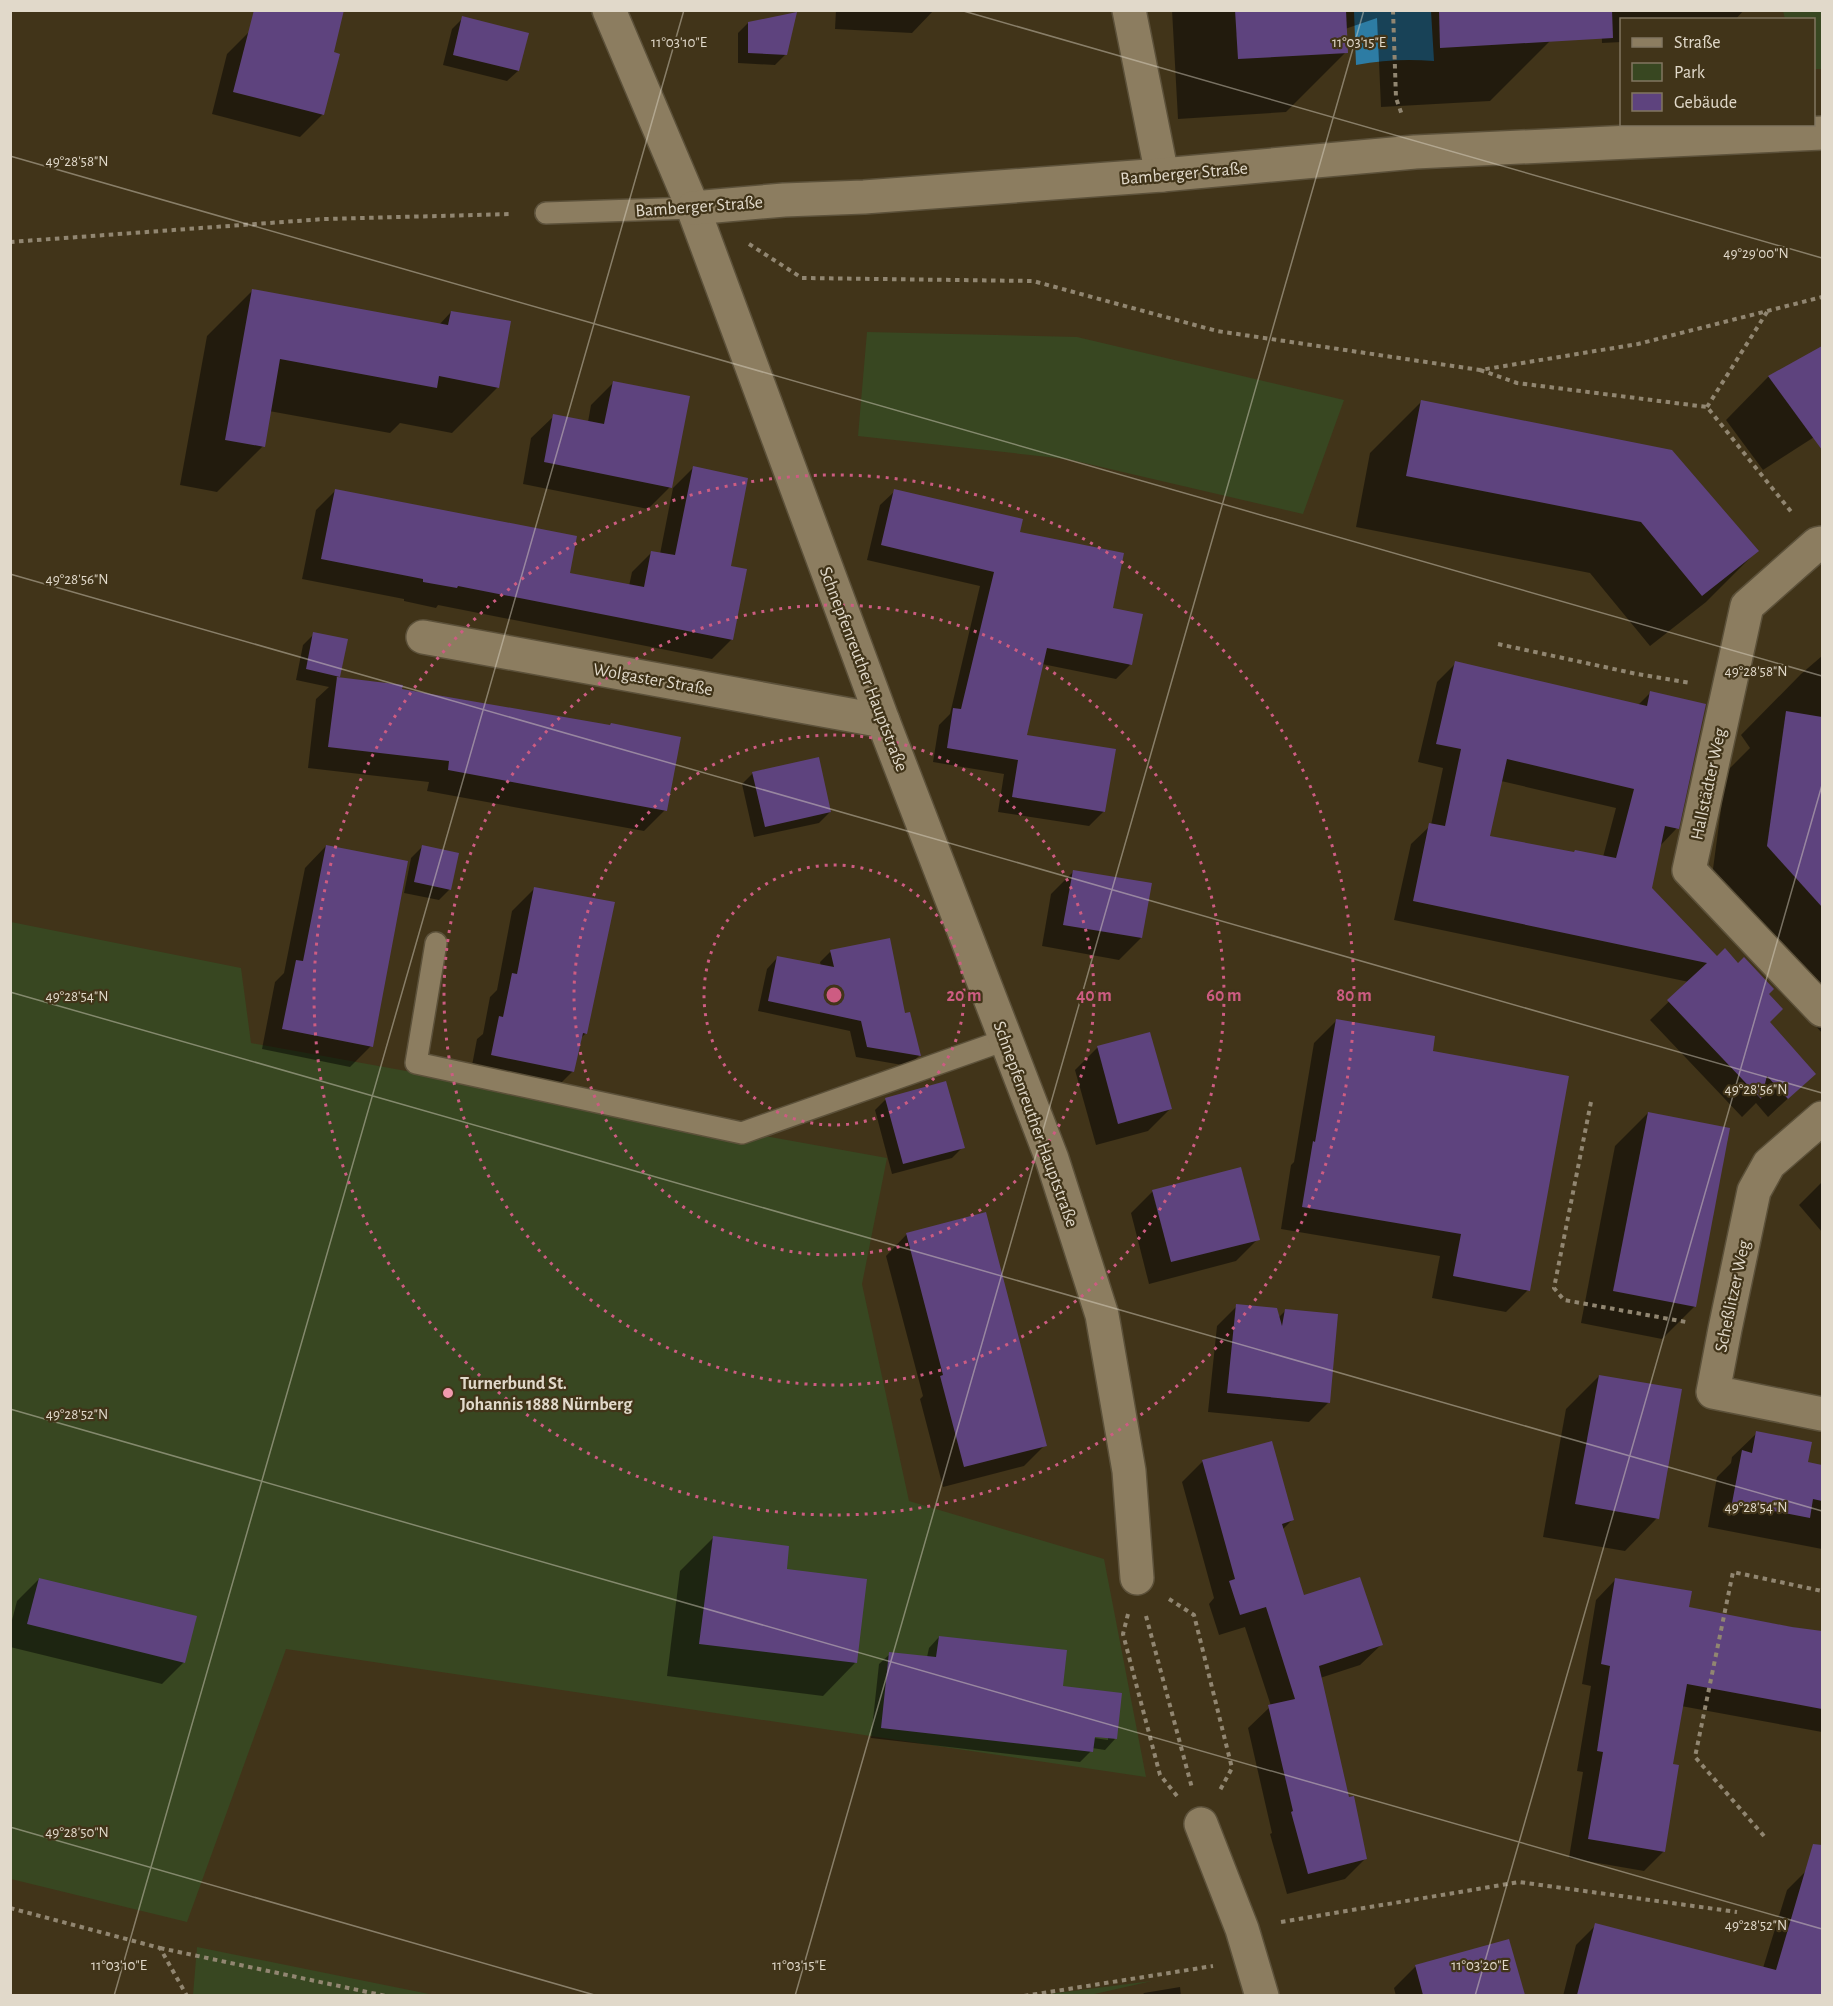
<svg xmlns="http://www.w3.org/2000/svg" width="1833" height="2006" viewBox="0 0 1833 2006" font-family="'Alegreya Sans',sans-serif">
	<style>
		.green { fill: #384721 }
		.water { fill: #2d7ca4 }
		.shadow { fill: #0007; fill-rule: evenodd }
		.building { fill: #5e437e; fill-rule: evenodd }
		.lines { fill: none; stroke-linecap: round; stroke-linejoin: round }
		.service-casing { stroke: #5c513a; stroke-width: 24 }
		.minor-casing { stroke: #5c513a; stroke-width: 36 }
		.tertiary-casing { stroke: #5c513a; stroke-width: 36 }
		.path { stroke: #918671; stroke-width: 4; stroke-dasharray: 4.5 4.5; stroke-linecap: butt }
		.service { stroke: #8c7d60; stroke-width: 21 }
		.minor { stroke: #8c7d60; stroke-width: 33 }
		.tertiary { stroke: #8c7d60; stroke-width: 33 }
		.ticks { fill: none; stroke: #e1d9ca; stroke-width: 1.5; stroke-opacity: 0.45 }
		.ring { fill: none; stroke: #cd5c82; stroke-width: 3; stroke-dasharray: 3 6 }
		.poi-dot { fill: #f29aae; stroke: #413419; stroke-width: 2 }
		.labels { text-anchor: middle; stroke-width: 4.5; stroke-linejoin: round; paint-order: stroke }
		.street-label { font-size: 18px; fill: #e1d9ca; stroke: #413419 }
		.poi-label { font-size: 18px; font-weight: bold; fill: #e1d9ca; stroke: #413419; text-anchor: start }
		.ticks-label { font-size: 15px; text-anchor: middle; fill: #e1d9ca; stroke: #413419; stroke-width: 4.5; stroke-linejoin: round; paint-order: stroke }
		.centre { fill: #cd5c82; stroke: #413419; stroke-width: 3 }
		.ring-label { font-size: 18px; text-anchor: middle; font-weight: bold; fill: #cd5c82; stroke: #413419; stroke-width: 4.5; stroke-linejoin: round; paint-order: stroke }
	</style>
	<rect width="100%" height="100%" fill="#413419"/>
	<!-- green -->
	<g class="green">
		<path d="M1783,11H1822V69H1814V20L1785,19Z"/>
		<path d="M867,332L1077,337L1344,400L1303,514L1067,459L858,436Z"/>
		<path d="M11,922L241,968L251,1043L887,1158L862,1284L909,1501L1104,1559L1146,1777L286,1649L187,1922L11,1879Z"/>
		<path d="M197,1947L434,1995H193Z"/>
		<path d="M1152,1981L1090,1995H1040Z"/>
	</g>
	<!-- water -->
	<path class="water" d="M1354,11H1431L1434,61C1407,59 1383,60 1356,65Z"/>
	<!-- shadow -->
	<g class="shadow">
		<path d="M836,10H934L912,33L835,29Z"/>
		<path d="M1172,10H1548L1550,41L1490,101L1381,107L1377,18L1345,29L1346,52L1286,112L1178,119Z"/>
		<path d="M1601,10H1744L1735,20H1622V42L1602,43Z"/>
		<path d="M463,18L527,34L518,71L507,81L443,65L452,29Z"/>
		<path d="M749,22L786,54L775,65L738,63V33Z"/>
		<path d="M249,32L338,55L322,115L300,137L212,114L227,54Z"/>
		<path d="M252,291L439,325L451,312L498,387L452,433L400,423L390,433L269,411L263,446L217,492L180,485L207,336Z"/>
		<path d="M1822,348V432L1763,470L1726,420L1768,377Z"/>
		<path d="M613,383L670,487L648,509L523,484L531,438L554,416L588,422L591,405Z"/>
		<path d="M1421,402L1757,551L1706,602L1650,646L1590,573L1356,527L1370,453Z"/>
		<path d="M693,468L729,567L732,639L712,659L438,605L436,608L404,601V599L302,579L316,510L336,490L568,574L629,586L632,572L652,552L660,554L673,488Z"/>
		<path d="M895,491L1018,533L1130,665L1116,679L1042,664L1025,737L1104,811L1089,826L998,812L1004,774L933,762L939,725L950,714L980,586L867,560L880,505Z"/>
		<path d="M314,634L338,676L336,678L401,686L400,691L665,810L644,831L427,791L429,782L308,768L316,699L329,687L296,680L303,645Z"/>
		<path d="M1822,656V1033L1708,906L1726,772L1750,748L1741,735L1801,674Z"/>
		<path d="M1456,663L1638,705L1651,692L1677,828L1659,847L1651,888L1717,959L1767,994L1768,1022L1814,1074L1768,1117L1756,1103L1742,1117L1650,1020L1689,982L1394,920L1411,844L1431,825L1443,768L1418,762L1437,682ZM1501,781L1616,808L1603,857L1573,853L1489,837Z"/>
		<path d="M753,773L830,812L819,823L754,837L742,784Z"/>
		<path d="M326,846L371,1046L350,1067L262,1049L275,982L284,973L305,868Z"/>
		<path d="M422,847L450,889L439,900L404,893L411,858Z"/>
		<path d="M1073,872L1141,938L1119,960L1042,946L1051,894Z"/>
		<path d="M534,889L586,1033L580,1039L573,1071L551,1093L470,1076L477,1039L483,1034L490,997L497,990L512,911Z"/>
		<path d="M830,952L904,1015L909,1013L919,1056L908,1066L856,1057L850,1031L758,1011L767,969L777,958L821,966L820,962Z"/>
		<path d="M1336,1021L1431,1052L1528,1290L1506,1312L1432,1298L1440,1256L1281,1229L1291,1165L1294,1162L1314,1043Z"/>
		<path d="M1149,1033L1170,1109L1148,1131L1096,1145L1075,1070L1097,1048Z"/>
		<path d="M885,1100L963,1147L952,1158L892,1174L875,1110Z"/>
		<path d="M1648,1113L1695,1306L1662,1339L1581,1323L1615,1146Z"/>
		<path d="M1822,1182V1232L1799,1205Z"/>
		<path d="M1153,1191L1258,1239L1236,1261L1149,1284L1131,1213Z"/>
		<path d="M907,1234L1045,1445L1024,1466L943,1487L920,1399L923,1396L886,1256Z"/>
		<path d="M1237,1306L1278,1318L1285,1311L1329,1402L1309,1422L1208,1412L1217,1326Z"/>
		<path d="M1599,1376L1657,1518L1625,1551L1543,1537L1566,1409Z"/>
		<path d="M1757,1433L1806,1464L1822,1466V1549L1708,1527L1717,1477L1731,1463L1732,1457Z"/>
		<path d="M1203,1461L1292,1520L1282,1530L1303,1597L1381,1645L1360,1665L1320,1678L1348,1799L1366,1858L1345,1879L1287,1894L1270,1834L1272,1833L1248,1728L1271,1706L1245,1627L1219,1635L1209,1604L1214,1598L1182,1482Z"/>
		<path d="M713,1538L785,1570L855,1663L823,1696L667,1676L680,1571Z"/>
		<path d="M39,1579L184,1662L162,1684L10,1647V1628L17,1601Z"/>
		<path d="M1616,1579L1688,1608L1822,1633V1732L1681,1706L1671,1766L1664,1851L1644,1871L1569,1858L1583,1772L1577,1771L1591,1686L1582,1684L1596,1600Z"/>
		<path d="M939,1637L1061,1688L1115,1739L1105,1750L1092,1748L1091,1751L1080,1762L871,1738L879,1664L890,1654L927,1657L929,1648ZM1087,1734L1108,1737V1740L1087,1737Z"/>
		<path d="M1807,1870L1822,1875V1996H1563L1576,1945L1596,1925L1763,1968L1787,1890Z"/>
		<path d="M1508,1941L1523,1996H1396L1394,1988L1416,1966Z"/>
		<path d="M1180,1987L1181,1996H1142L1144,1993Z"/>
	</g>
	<!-- building -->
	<g class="building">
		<path d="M254,10H344L334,52L340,54L324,115L233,92Z"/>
		<path d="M1235,10H1346L1348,53L1238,59Z"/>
		<path d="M1439,10H1612L1613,38L1440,48Z"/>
		<path d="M797,12L787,55L748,53V22Z"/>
		<path d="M462,16L529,33L519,71L453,55Z"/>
		<path d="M252,289L448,325L451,311L511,321L499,388L439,376L437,388L280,359L265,447L225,440Z"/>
		<path d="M1822,346V450L1768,376Z"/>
		<path d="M613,381L690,396L672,488L544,462L553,414L604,424Z"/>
		<path d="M1421,400L1672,450L1759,551L1702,596L1641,522L1406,476Z"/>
		<path d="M693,466L748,478L731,566L747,569L733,640L458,586L457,588L423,582V579L321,559L335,489L577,536L570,573L644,587L651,551L675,555Z"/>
		<path d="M894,489L1023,519L1020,532L1124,553L1113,608L1143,614L1132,665L1047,648L1027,735L1116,749L1105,812L1012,797L1018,760L947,748L953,708L961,709L994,572L881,545Z"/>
		<path d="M313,632L348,639L340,677L306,669Z"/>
		<path d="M1455,661L1647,706L1650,691L1706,704L1679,829L1665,826L1652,888L1717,956L1725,948L1738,963L1744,957L1774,989L1769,994L1783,1009L1770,1022L1816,1074L1788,1099L1767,1076L1761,1099L1667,1000L1707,963L1413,901L1429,823L1445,826L1461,749L1436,744ZM1507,759L1634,789L1616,858L1575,850L1574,852L1490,836Z"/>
		<path d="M337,677L403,685L402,689L610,725L611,723L681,737L667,811L448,770L449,761L328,747Z"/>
		<path d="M1786,711L1822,717V907L1767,846Z"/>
		<path d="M819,757L831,812L765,827L752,772Z"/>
		<path d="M326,845L408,861L373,1047L282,1029L296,960L303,961Z"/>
		<path d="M422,845L459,853L451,890L414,882Z"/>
		<path d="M1073,870L1152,883L1142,938L1063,925Z"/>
		<path d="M534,887L615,902L587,1034L583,1033L574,1072L491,1055L499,1016L503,1017L512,973L517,974Z"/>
		<path d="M890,938L905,1013L910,1012L921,1056L867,1047L861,1021L768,1001L777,956L834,967L830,950Z"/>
		<path d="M1336,1019L1435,1036L1433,1051L1569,1076L1530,1291L1453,1276L1461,1234L1302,1207L1313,1141L1315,1142Z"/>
		<path d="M1150,1032L1172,1109L1118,1124L1097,1046Z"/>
		<path d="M946,1081L965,1148L903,1164L885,1098Z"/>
		<path d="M1648,1112L1730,1128L1696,1307L1613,1291Z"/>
		<path d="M1241,1167L1260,1240L1171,1262L1152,1190Z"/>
		<path d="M986,1212L1047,1446L964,1467L940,1376L943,1375L906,1233Z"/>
		<path d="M1236,1304L1277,1308L1282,1326L1285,1309L1338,1314L1330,1403L1227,1393Z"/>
		<path d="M1599,1375L1682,1389L1659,1519L1575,1504Z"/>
		<path d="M1756,1431L1812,1442L1808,1462L1822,1465V1501L1813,1499L1810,1518L1732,1503L1742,1450L1752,1453Z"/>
		<path d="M1272,1441L1294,1520L1282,1524L1304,1595L1360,1577L1383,1645L1319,1666L1349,1797L1354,1796L1367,1859L1308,1874L1291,1812L1293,1811L1268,1705L1295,1699L1266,1607L1240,1615L1229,1581L1235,1579L1202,1460Z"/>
		<path d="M713,1536L789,1546L787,1569L867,1579L857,1663L699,1644Z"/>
		<path d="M39,1578L197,1616L185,1663L27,1624Z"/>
		<path d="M1615,1578L1692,1591L1689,1607L1792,1627L1822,1631V1709L1687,1684L1673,1764L1679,1765L1665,1852L1588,1839L1603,1752L1597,1751L1610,1666L1601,1664Z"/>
		<path d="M939,1636L1067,1650L1063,1686L1122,1693L1117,1739L1095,1737L1093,1752L881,1728L889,1652L936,1657Z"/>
		<path d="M1813,1844L1822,1845V1995H1577L1595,1923L1776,1970Z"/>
		<path d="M1509,1939L1525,1995H1423L1415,1965Z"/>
	</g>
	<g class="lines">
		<defs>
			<g id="service">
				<path d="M546,213L693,208"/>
				<path d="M436,943L416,1063L742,1133L1005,1040"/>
			</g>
			<g id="minor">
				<path d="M609,10L693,208L883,721L1052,1159L1102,1315L1129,1471L1137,1578"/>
				<path d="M1129,10L1162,175"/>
				<path d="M1822,543L1817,544L1747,606L1689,870L1822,1010"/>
				<path d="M423,637L883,721"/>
				<path d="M1822,1118L1769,1164L1754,1191L1725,1329L1713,1392L1822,1414"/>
				<path d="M1201,1824L1242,1929L1262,1996"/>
			</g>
			<path id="tertiary" d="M693,208L784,200L864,197L1162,175L1415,152L1822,133"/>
		</defs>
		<!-- service casing -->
		<use href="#service" class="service-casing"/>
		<!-- minor casing -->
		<use href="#minor" class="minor-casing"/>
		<!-- tertiary casing -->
		<use href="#tertiary" class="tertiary-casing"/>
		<!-- path -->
		<g class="path">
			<path d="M1393,10L1396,98L1402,115"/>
			<path d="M10,242L324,219L513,214"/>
			<path d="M749,244L802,278L1033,281L1217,331L1480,370L1638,344L1822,297"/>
			<path d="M1480,370L1517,383L1707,407L1793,514"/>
			<path d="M1707,407L1767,312"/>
			<path d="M1498,644L1637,674L1691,683"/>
			<path d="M1591,1102L1554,1288L1564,1300L1686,1322"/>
			<path d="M1169,1599L1194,1615L1232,1768L1219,1792"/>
			<path d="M1128,1614L1123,1634L1160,1775L1177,1796"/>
			<path d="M1146,1616L1192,1788"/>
			<path d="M1764,1836L1695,1757L1733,1572L1822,1591"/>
			<path d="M10,1908L160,1948L187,1996"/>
			<path d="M1281,1922L1519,1882L1737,1912"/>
			<path d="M160,1948L386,1996"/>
			<path d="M1024,1996L1213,1966"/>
		</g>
		<!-- service -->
		<use href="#service" class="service"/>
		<!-- minor -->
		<use href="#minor" class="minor"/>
		<!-- tertiary -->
		<use href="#tertiary" class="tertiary"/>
	</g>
	<!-- ticks -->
	<path class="ticks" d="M960,10L1822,258M10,156L1822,676M10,574L1822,1093M10,992L1822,1511M10,1409L1822,1929M10,1827L598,1996M114,1996L684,10M795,1996L1364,10M1475,1996L1822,785"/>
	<!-- distance rings -->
	<g class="ring">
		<circle cx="834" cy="995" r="130"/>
		<circle cx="834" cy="995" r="260"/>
		<circle cx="834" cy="995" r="390"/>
		<circle cx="834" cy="995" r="520"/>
	</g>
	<!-- markers -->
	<circle class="poi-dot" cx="448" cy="1393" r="6"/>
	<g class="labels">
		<!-- street labels -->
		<g class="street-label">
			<text transform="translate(1184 173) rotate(-5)" y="6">Bamberger Straße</text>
			<text transform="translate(699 206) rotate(-4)" y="6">Bamberger Straße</text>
			<text transform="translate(864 669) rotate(69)" y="6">Schnepfenreuther Hauptstraße</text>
			<text transform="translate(653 679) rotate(10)" y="6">Wolgaster Straße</text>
			<text transform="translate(1708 784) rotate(-78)" y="6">Hallstädter Weg</text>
			<text transform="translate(1036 1124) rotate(70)" y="6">Schnepfenreuther Hauptstraße</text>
			<text transform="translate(1732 1296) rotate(-78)" y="6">Scheßlitzer Weg</text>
		</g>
		<!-- poi labels -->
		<g class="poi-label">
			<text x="460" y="1389">Turnerbund St.<tspan x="460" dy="21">Johannis 1888 Nürnberg</tspan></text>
		</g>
	</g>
	<g class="ticks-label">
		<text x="679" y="47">11°03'10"E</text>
		<text x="1359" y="47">11°03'15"E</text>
		<text x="77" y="166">49°28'58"N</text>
		<text x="1756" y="258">49°29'00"N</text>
		<text x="77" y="584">49°28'56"N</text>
		<text x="1756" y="676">49°28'58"N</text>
		<text x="77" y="1001">49°28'54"N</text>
		<text x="1756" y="1094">49°28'56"N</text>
		<text x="77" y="1419">49°28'52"N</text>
		<text x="1756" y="1512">49°28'54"N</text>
		<text x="77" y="1837">49°28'50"N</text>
		<text x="1756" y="1930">49°28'52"N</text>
		<text x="119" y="1970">11°03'10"E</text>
		<text x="799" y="1970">11°03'15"E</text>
		<text x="1480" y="1970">11°03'20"E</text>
	</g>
	<circle cx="834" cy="995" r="9" class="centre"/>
	<g class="ring-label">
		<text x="964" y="1001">20 m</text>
		<text x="1094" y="1001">40 m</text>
		<text x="1224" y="1001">60 m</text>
		<text x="1354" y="1001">80 m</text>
	</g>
	<!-- border -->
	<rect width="1833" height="2006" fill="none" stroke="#e1d9ca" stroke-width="24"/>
	<!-- legend -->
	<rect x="1620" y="18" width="195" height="108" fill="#413419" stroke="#817660" stroke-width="1.5"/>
	<rect x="1632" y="38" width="30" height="9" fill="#8c7d60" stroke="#817660" stroke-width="1.5"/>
	<text x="1674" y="48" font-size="18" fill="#e1d9ca">Straße</text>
	<rect x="1632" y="63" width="30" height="18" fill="#384721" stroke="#817660" stroke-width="1.5"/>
	<text x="1674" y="78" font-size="18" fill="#e1d9ca">Park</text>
	<rect x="1632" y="93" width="30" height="18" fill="#5e437e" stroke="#817660" stroke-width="1.5"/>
	<text x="1674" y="108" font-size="18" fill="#e1d9ca">Gebäude</text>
</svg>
